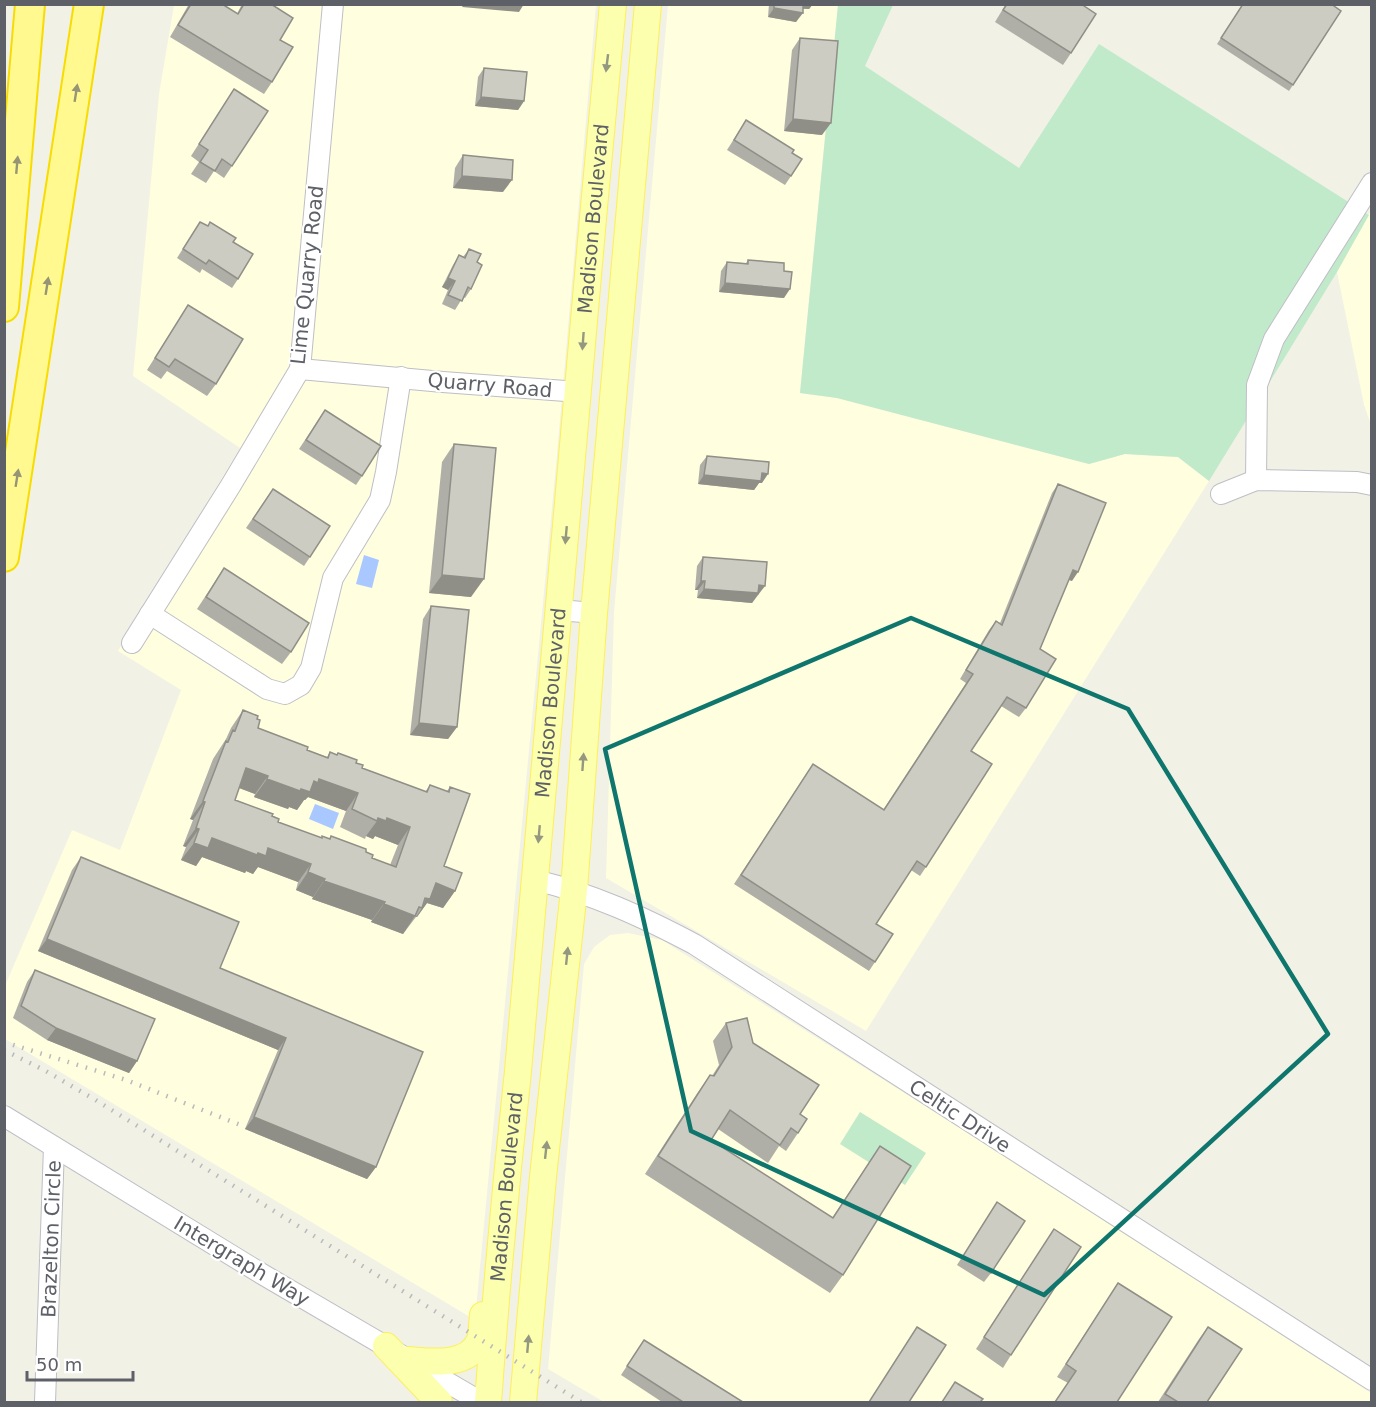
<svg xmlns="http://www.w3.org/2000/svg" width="1376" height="1407" viewBox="0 0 1376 1407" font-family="'DejaVu Sans',sans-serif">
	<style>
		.commercial { fill: #fffede }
		.green { fill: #c1eaca }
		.water { fill: #a9c8ff }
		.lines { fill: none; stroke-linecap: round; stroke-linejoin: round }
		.minor-casing { stroke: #bebfc6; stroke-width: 22 }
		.major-casing { stroke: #fdf054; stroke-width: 28 }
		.highway-casing { stroke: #f8dc00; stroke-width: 32 }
		.minor { stroke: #fff; stroke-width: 20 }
		.major { stroke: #fcffae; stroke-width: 26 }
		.highway { stroke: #fff990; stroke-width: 28 }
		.rail { stroke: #b9b9bb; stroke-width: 4.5; stroke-dasharray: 1.5 8; stroke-linecap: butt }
		.wall { fill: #afafa8; fill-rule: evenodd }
		.shaded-wall { fill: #8f8f88 }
		.building { fill: #ccccc3; stroke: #8f8f88; stroke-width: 1.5; fill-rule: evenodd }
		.oneway { fill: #959880 }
		.oneway2 { fill: #969676 }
		.marked { fill: none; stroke: #0f766e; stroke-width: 4.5; stroke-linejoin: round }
		.labels { text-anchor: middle; stroke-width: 4.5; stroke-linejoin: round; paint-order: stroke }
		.street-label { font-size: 20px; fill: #5e6068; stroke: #fff }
	</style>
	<rect width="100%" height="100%" fill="#f1f1e6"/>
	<!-- commercial -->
	<g class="commercial">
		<path d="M174,5H596L557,455L475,1320L5,1039L4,988L72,830L120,850L181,690L118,651L240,448L133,376L159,94Z"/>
		<path d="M668,5H838L800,393L837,398L1089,464L1124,454L1178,457L1209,481L866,1031L606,878L614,612Z"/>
		<path d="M1371,210H1372L1371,425L1364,405L1337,272Z"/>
		<path d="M628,933L662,940L990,1147L1371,1393L1372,1402H604L548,1369L584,964L594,947L610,935Z"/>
	</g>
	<!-- green -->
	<g class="green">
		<path d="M838,5H893L865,66L1019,168L1099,44L1369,215L1337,272L1209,481L1178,457L1125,454L1089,464L837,398L800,393Z"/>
		<path d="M860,1112L926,1153L905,1185L840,1144Z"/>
	</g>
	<!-- water -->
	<g class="water">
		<path d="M364,555L379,560L372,588L356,584Z"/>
		<path d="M315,804L339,813L333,829L309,819Z"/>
	</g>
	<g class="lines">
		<defs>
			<g id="minor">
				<path d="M300,369L443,382L579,392"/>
				<path d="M1256,480L1257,385L1274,339L1372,183"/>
				<path d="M1221,494L1256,480L1357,482L1372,485"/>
				<path d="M559,610L594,613"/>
				<path d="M150,614L267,689L285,694L301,685L311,668L333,578L380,500L386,472L401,377"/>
				<path d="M132,643L231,485L300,369L333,4"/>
				<path d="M535,880C593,894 641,916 694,944L1372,1380"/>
				<path d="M4,1116L262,1274L481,1402"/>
				<path d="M45,1402L54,1147"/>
			</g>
			<g id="major">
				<path d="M386,1346L439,1402"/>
				<path d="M409,1360C432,1362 469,1367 480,1340C482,1333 482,1323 483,1315"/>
				<path id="s1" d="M488,1402C496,1292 506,1181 518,1071L594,207L613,4"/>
				<path d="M523,1402L543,1177L574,890L594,613L648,4"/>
			</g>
			<g id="highway">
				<path d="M4,307L30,4"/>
				<path d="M4,557L89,4"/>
			</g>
		</defs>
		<!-- minor casing -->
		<use href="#minor" class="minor-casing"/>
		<!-- major casing -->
		<use href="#major" class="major-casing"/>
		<!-- highway casing -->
		<use href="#highway" class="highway-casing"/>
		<!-- minor -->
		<use href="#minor" class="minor"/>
		<!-- major -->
		<use href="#major" class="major"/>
		<!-- highway -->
		<use href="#highway" class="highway"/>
		<!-- rail -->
		<g class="rail">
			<path d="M4,1042L126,1080L243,1126"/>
			<path d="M4,1050L44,1070L94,1099L581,1402"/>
		</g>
	</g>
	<!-- wall -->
	<g class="wall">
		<path d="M189,4H222L237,14L242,4H271L280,40L272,82L264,94L170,37Z"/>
		<path d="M769,4H813L809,9H803L796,22L768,17Z"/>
		<path d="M1006,4H1081L1071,53L1063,65L995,22Z"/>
		<path d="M1243,4L1341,11L1289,91L1217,44Z"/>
		<path d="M800,38L822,135L784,131L792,50Z"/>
		<path d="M484,68L524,101L518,110L475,106L478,77Z"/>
		<path d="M234,89L232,166L224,178L214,171L206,183L191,174L199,162L191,156Z"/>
		<path d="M746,120L792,153L791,176L785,185L727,150Z"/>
		<path d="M463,155L503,192L453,188L455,168Z"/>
		<path d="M200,222L233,242L238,279L232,288L202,269L200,273L177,258Z"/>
		<path d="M469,249L477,262L471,289L465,298L463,297L455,310L442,304L448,290L442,287L453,265L459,255L463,257Z"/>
		<path d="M748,260L784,271V298L719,292L721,271L727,262L746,263Z"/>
		<path d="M188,305L216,384L207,396L167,371L161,379L147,370Z"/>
		<path d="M325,410L362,476L356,485L299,449Z"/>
		<path d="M454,444L471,597L429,593L442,462Z"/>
		<path d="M707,456L762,483H759L754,490L698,484L700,465Z"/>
		<path d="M1058,484L1072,581L1069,580L1040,649L1026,708L1019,717L1001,706L971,751L926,867L920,876L911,870L876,924L875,962L869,971L734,884L807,773L883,810L966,683L960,679L989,630L996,621L1000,623L1052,493Z"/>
		<path d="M273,489L310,557L304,566L246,528Z"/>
		<path d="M703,557L759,595H757L752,603L697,598L698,590H695L697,566Z"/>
		<path d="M224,568L291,652L282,664L197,609Z"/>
		<path d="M431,606L457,727L448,739L410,735L423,619Z"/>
		<path d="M243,710L257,719L258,728L307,750L327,757L330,752L336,755L338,753L356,763L362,768L425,792L430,785L447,791L450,787L444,866L455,891L443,908L427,903L417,917H416L403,934L371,922L372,920L312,899L313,897L296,890L298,882L258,867L253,874L246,871L245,873L202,857L196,866L181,860L186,847L183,846L193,820L190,819L213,759L226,739L231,728ZM239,788L255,794L254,797L288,809L289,807L297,810L304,800H305L308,797L346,811L340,827L365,839L366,836L373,839L375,836L398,845L390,865L372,858L366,852L331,836L330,839L321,838L278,822L272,816L235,800Z"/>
		<path d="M81,857L220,968L423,1052L376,1167L367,1179L245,1129L278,1050L38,951L72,870Z"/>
		<path d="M35,970L137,1061L129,1073L47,1040L13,1018L27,982Z"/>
		<path d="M726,1023L753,1043L800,1114L798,1133L786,1151L779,1146L768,1163L718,1129L711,1140L832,1218L880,1146L843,1275L830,1293L645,1174L698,1092L710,1075L712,1076L719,1065L713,1041Z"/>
		<path d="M997,1202L991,1273L984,1282L957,1265Z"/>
		<path d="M1054,1229L1011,1355L1003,1368L976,1349Z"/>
		<path d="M1118,1283L1117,1402L1068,1383L1057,1377Z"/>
		<path d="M1208,1327L1207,1402H1158L1199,1339Z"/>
		<path d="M644,1340L743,1402H662L621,1375Z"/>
	</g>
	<!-- shaded-wall -->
	<g class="shaded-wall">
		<path d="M464,4H524L519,12L462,7Z"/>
		<path d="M800,4H813L809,9L797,8Z"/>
		<path d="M774,8L803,13L796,22L768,17Z"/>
		<path d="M481,97L524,101L518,110L475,106Z"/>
		<path d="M793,119L831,123L822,135L784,131Z"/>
		<path d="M462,176L512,180L503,192L453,188Z"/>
		<path d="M448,278L455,281L448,290L442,287Z"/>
		<path d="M725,283L790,289L784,298L719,292Z"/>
		<path d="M762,473L768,474L762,483H759L754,490L698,484L704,475Z"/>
		<path d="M1073,570L1078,572L1072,581L1067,579Z"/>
		<path d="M442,575L484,579L471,597L429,593Z"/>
		<path d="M701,581H705L698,590H695Z"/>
		<path d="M759,585L765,586L752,603L697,598L704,589Z"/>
		<path d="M419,723L457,727L448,739L410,735Z"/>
		<path d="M246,768L268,776L255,794L234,786Z"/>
		<path d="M267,779L301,789L319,779L358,793L346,811L308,797L305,800H304L297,810L289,807L288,809L254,797Z"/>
		<path d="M203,801L205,802L193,820L190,819Z"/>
		<path d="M378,818H387L410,827L398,845L375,836L373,839L366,836L377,821Z"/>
		<path d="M196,828L199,829L186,847L183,846Z"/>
		<path d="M212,838L258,853L268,848L311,864L298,882L258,867L253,874L246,871L245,873L202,857L196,866L181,860L194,843Z"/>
		<path d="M308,872L325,879L313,897L296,890Z"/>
		<path d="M324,881L385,902L372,920L312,899Z"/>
		<path d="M436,883L455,891L443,908L427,903L417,917H416L422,908L426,898Z"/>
		<path d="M384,904L415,916L403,934L371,922Z"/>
		<path d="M47,939L286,1038L278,1050L38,951Z"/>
		<path d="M56,1028L137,1061L129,1073L47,1040Z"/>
		<path d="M254,1117L376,1167L367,1179L245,1129Z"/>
	</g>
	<!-- building -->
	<g class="building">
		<path d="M191,4H222L238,14L244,4H271L293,18L280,40L293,47L272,82L178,25Z"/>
		<path d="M774,4H803V13L774,8Z"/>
		<path d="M1007,4H1081L1096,14L1071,53L1003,10Z"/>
		<path d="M1243,4H1331L1341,11L1293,85L1221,38Z"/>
		<path d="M800,38L838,41L831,123L793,119Z"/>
		<path d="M484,68L527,72L524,101L481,97Z"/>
		<path d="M234,89L268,111L232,166L222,159L215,171L200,162L208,150L199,144Z"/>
		<path d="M746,120L794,150L792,153L802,159L791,176L734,140Z"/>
		<path d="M463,155L513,160L512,180L462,176Z"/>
		<path d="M200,222L208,226L210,222L236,238L233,242L253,254L238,279L209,260L206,264L183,249Z"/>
		<path d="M469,249L481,254L477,262L482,265L471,289L468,287L462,301L448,295L455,281L448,278L459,255L465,258Z"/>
		<path d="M748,260L784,263V271L792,272L790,289L725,283L727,262L748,264Z"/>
		<path d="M188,305L243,339L216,384L175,359L169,367L155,358Z"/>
		<path d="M325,410L381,446L362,476L306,440Z"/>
		<path d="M454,444L496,448L484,579L442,575Z"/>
		<path d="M707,456L769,462L768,474L762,473L761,481L704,475Z"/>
		<path d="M1058,484L1106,503L1078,572L1073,570L1040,649L1056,659L1026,708L1007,697L971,751L992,764L926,867L917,861L876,924L893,934L875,962L741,875L813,764L884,810L973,674L966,670L996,621L1002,625Z"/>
		<path d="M273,489L330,526L310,557L253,519Z"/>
		<path d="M703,557L767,562L765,586L759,585L758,593L704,589L705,581H701Z"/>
		<path d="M224,568L309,623L291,652L206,597Z"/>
		<path d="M431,606L469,610L457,727L419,723Z"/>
		<path d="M243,710L258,716L257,719L260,720L258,728L308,747L307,750L328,758L330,752L337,755L338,753L357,760L356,763L363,765L362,768L427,792L430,785L449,792L450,787L470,794L444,866L462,873L455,891L436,883L430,899L425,898L422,908L419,907L415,916L384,904L385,902L324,881L325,879L308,872L311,864L268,848L266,856L258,853L257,855L212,838L208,848L194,843L199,829L196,828L205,802L203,801L226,741L228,742L233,730L235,731ZM246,768L268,776L267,779L300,791L301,789L310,792L314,781L318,783L319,779L358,793L352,809L377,821L378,818L386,821L387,818L410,827L396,867L372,858L373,855L366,852V849L331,836L330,839L322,836V838L278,822L279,819L272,816L273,814L235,800Z"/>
		<path d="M81,857L239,922L220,968L423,1052L376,1167L254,1117L286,1038L47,939Z"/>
		<path d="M35,970L155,1019L137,1061L56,1028L21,1006Z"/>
		<path d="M747,1018L753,1043L819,1085L800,1114L807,1119L798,1133L791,1128L780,1145L730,1110L711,1140L833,1218L880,1146L911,1166L843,1275L658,1156L710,1075L714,1076L732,1047L726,1023Z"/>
		<path d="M997,1202L1025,1221L991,1273L963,1256Z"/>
		<path d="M1054,1229L1081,1247L1011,1355L984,1337Z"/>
		<path d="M1118,1283L1172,1317L1117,1402H1055L1076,1371L1066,1364Z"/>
		<path d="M917,1327L946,1345L909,1402H869Z"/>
		<path d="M1208,1327L1242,1349L1207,1402H1178L1165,1394Z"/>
		<path d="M644,1340L743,1402H683L627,1366Z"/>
		<path d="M955,1382L983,1399L980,1402H942Z"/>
	</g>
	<!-- one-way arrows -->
	<defs><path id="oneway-solid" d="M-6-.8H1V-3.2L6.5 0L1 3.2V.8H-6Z" transform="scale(1.5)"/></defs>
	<g class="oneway">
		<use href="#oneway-solid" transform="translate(607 63) rotate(97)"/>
		<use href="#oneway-solid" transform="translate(583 341) rotate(94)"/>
		<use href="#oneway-solid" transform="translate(566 535) rotate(95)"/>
		<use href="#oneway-solid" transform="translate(583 762) rotate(-86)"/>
		<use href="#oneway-solid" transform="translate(539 834) rotate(95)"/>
		<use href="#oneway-solid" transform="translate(567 956) rotate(-84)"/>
		<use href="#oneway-solid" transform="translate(546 1150) rotate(-84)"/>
		<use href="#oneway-solid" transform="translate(528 1344) rotate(-85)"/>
	</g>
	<g class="oneway2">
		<use href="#oneway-solid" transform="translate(76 93) rotate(-81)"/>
		<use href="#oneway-solid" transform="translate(17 165) rotate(-85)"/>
		<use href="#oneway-solid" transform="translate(47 286) rotate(-81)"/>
		<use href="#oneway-solid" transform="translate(17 478) rotate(-81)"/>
	</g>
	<!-- marked area -->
	<path class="marked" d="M911,618L1128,709L1328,1034L1044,1295L691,1131L605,749Z"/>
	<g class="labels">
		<!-- street labels -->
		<g class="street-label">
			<text dy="7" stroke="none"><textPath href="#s1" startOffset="1188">Madison Boulevard</textPath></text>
			<text transform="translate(307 275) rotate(-84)" y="7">Lime Quarry Road</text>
			<text transform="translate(490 385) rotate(5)" y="7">Quarry Road</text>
			<text dy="7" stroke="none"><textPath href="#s1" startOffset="702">Madison Boulevard</textPath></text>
			<text transform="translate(960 1116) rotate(33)" y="7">Celtic Drive</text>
			<text dy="7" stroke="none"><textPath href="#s1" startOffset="216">Madison Boulevard</textPath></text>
			<text transform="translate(51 1239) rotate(-88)" y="7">Brazelton Circle</text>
			<text transform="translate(242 1261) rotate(31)" y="7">Intergraph Way</text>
		</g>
	</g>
	<!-- border -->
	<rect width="1376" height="1407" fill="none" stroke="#5e6068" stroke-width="12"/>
	<!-- scale -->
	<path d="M27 1371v9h106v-9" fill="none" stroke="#5e6068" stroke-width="3"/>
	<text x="36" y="1371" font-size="18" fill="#5e6068" stroke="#ffffff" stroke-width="4.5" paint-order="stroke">50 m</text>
</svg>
